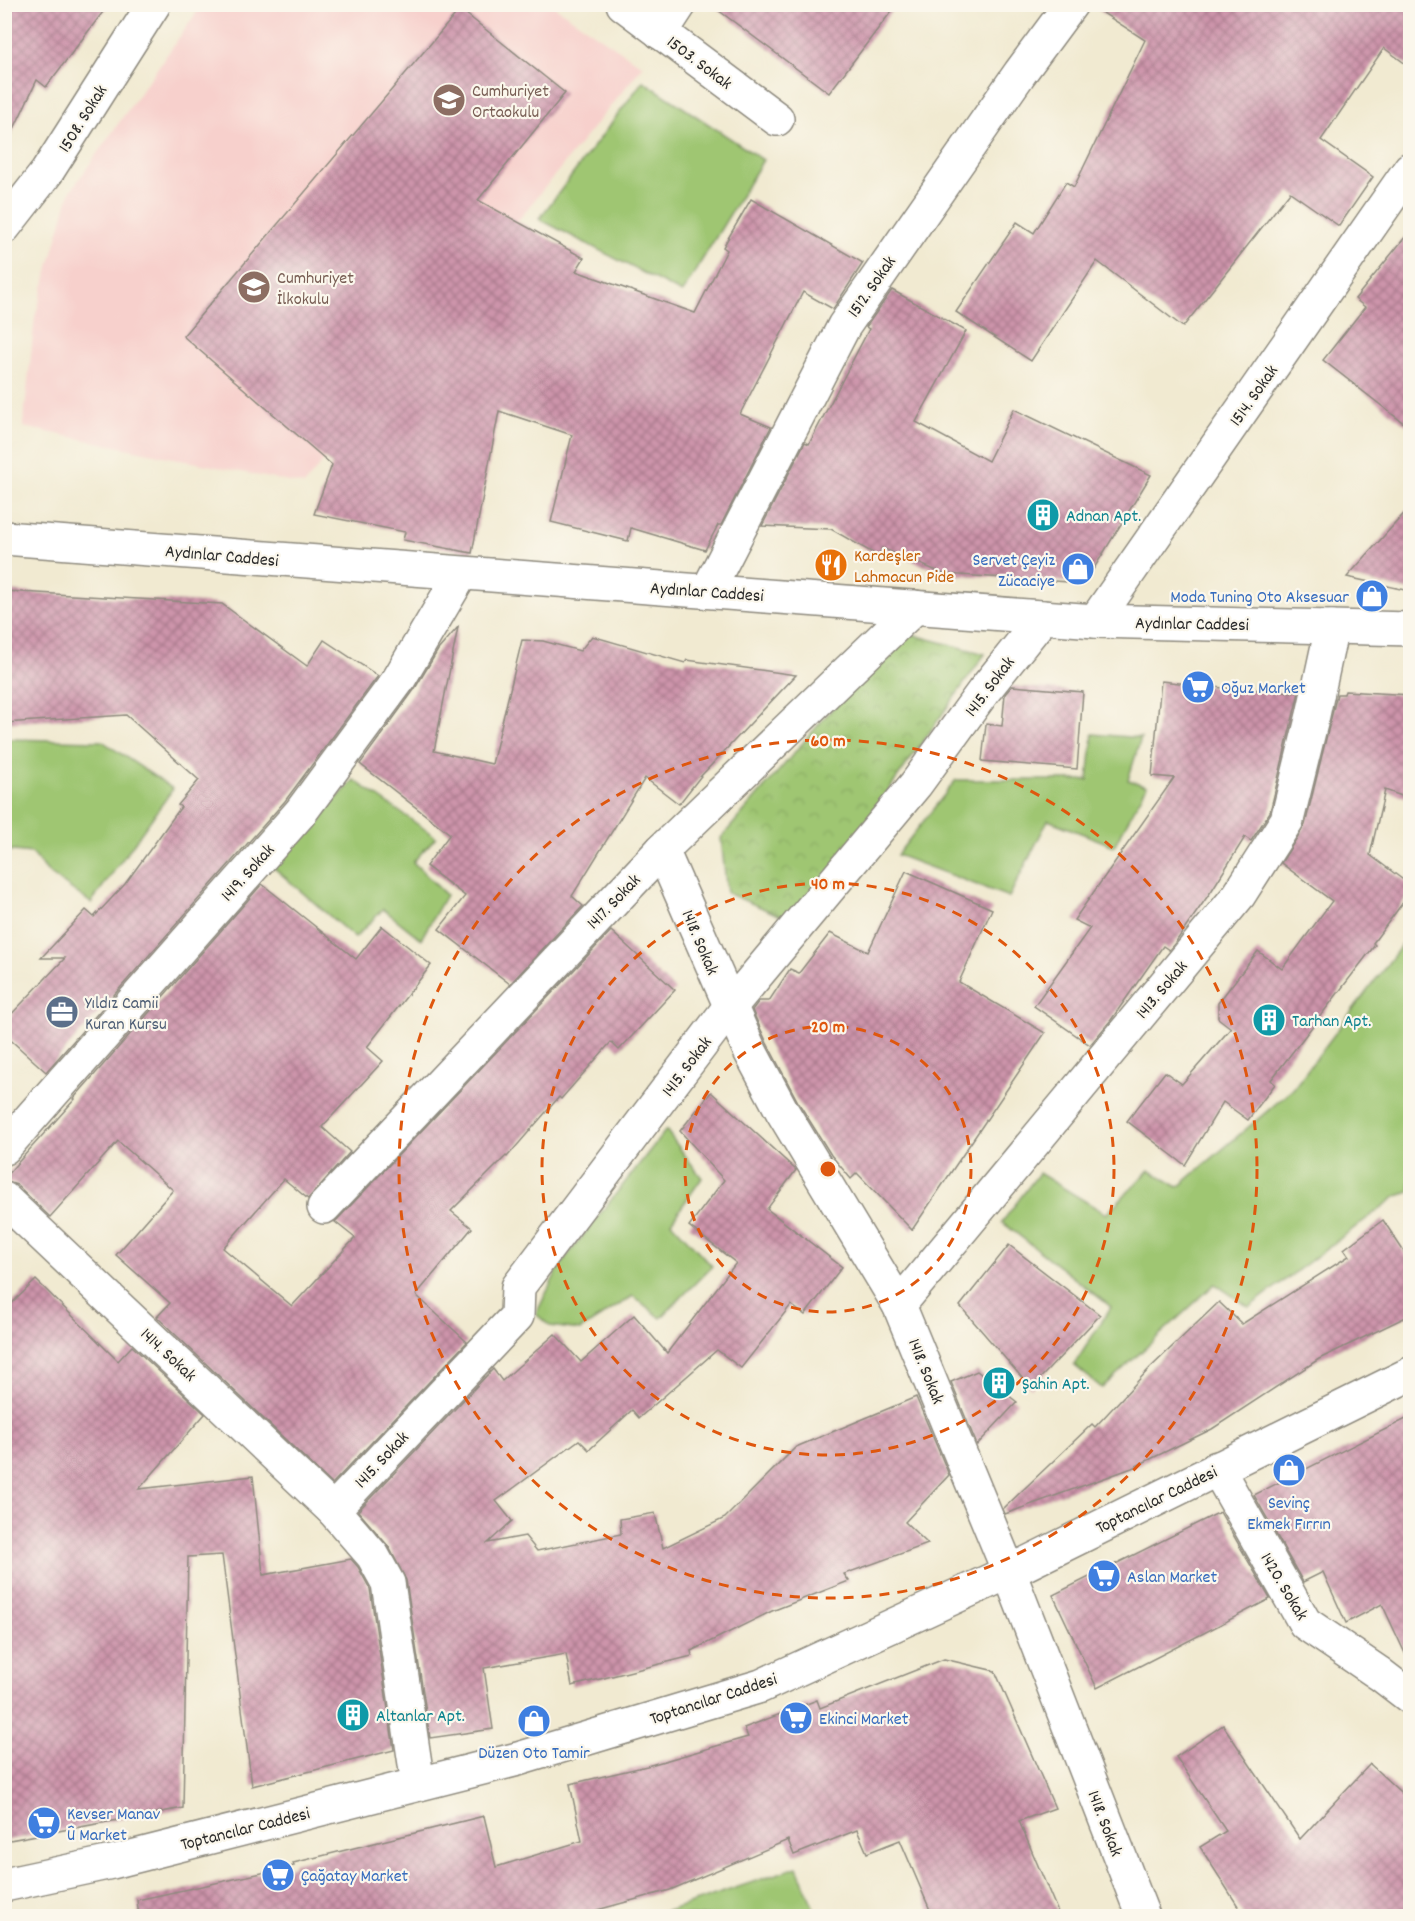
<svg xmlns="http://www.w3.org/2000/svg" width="1415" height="1921" viewBox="0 0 1415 1921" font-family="Dekko,sans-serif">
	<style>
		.built { fill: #f7d0cc }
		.park { fill: url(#park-crowns); stroke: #65784e; stroke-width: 1.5 }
		.garden { fill: #9fc672; stroke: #65784e; stroke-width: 1.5 }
		.building { fill: url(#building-cross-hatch) }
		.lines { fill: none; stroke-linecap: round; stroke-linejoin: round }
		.street-casing { stroke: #8e8a7e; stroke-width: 36 }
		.secondary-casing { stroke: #8e8a7e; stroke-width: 36 }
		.street { stroke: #fff; stroke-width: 33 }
		.secondary { stroke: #fff; stroke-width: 33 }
		.ring { fill: none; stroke: #df570e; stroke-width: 3; stroke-dasharray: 10 8 }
		.labels { text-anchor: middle; stroke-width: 4.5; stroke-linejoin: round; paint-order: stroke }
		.street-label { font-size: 18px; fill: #2b2b2b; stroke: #fbf7ec }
		.education-label { font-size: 18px; fill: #785e54; stroke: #fbf7ec; text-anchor: start }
		.culture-label { font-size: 18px; fill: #0d838f; stroke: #fbf7ec; text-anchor: start }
		.food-label { font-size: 18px; fill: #c56008; stroke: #fbf7ec; text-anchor: start }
		.shop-label { font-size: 18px; fill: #366cbe; stroke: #fbf7ec; text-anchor: start }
		.service-label { font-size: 18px; fill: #4e5e75; stroke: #fbf7ec; text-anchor: start }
		.centre { fill: #df570e; stroke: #fbf7ec; stroke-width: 3 }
		.ring-label { font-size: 18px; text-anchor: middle; font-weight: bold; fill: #df570e; stroke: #fbf7ec; stroke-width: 4.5; stroke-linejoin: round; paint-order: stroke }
	</style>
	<defs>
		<pattern id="park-crowns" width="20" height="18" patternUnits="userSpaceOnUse" patternTransform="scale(1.5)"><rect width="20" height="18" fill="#9fc672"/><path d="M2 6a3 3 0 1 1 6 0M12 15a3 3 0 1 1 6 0" fill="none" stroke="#89aa63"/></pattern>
		<pattern id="building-cross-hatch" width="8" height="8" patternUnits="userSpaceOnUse" patternTransform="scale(1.5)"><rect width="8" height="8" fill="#cd94ab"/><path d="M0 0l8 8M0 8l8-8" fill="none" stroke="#a7798b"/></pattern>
	</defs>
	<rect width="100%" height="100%" fill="#fbf7ec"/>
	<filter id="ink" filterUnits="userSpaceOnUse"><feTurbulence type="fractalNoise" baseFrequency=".0167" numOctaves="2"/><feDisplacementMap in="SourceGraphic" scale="12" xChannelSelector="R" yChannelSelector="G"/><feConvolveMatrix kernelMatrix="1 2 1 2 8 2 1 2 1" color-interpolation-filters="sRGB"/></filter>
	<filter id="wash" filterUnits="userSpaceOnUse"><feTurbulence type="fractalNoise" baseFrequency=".008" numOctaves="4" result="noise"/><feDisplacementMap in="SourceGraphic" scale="24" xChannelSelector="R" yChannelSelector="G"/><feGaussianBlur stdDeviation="1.35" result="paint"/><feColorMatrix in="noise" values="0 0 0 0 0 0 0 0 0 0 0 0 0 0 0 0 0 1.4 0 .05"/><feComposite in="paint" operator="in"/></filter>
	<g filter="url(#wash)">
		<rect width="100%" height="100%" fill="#f1ead1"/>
		<!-- built -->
		<path class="built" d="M202,5H552L643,66L304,485L23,427L35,317L70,192Z"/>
		<!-- park -->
		<path class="park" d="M899,631L985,654L795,922L727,893L721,838Z"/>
		<!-- garden -->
		<g class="garden">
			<path d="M643,81L763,160L682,293L539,219Z"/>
			<path d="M1093,734L1141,738L1128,780L1147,786L1114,846L1048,820L1009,897L897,855L956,780H1088Z"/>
			<path d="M5,739L102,741L173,789L91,903L49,873L32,853L5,850Z"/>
			<path d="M354,780L436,837L413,862L446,895L421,939L383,909L355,938L273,867Z"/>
			<path d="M1410,934V1192L1397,1196L1249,1307L1215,1284L1102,1388L1074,1365L1111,1307L1002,1222L1039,1173L1106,1214L1149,1170L1178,1187L1293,1089Z"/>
			<path d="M666,1130L702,1178L671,1222L712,1266L661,1318L633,1296L580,1330L550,1326L536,1314L560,1265Z"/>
			<path d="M797,1867L814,1909L801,1916H653Z"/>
		</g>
		<g id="blocks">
			<!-- building -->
			<g class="building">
				<path d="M4,4H109L46,87L37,80L4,150Z"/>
				<path d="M710,4H897L829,93Z"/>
				<path d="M1089,4H1410V67L1384,48L1321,140L1373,177L1339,226L1290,192L1183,327L1097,261L1031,361L956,312L1017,222L1034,233L1066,182L1074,187L1145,40Z"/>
				<path d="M460,9L565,93L478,200L584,258L576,271L695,313L727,250L723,247L751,199L863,263L833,309L803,292L740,414L771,427L721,525H718L705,550L631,528L628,541L551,522L572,435L499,411L472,553L403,540L405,532L314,514L332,465L183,336Z"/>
				<path d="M1410,231V428L1323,360L1365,307L1355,299Z"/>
				<path d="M892,290L966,331L916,422L988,461L1014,409L1151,475L1085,583L944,574L882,548L878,556L831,529L762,526L805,442L809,444L869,329L866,327Z"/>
				<path d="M1410,507V591L1347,577Z"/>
				<path d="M4,591L222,604L307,666L324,640L378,676L285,801L46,1072L4,1034V1022L65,958H41L86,910L94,917L125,884L181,807L178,805L199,780L126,715L4,723Z"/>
				<path d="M458,627L434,751L492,764L522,640L543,641L580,651L592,636L685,663L687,660L796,675L700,777L679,804L645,778L572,896L583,906L510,984L439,929L465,896L426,866L450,834L360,764L414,690L438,650Z"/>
				<path d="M1161,681L1223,688L1299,692L1270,812L1251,841L1245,837L1212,890L1175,943L1169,950L1163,946L1111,1020L1090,1045L1034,1006L1090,928L1074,920L1174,778L1152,776Z"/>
				<path d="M1012,686L1083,692L1077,769L982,761L986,724L1002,726L1005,694Z"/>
				<path d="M1345,691L1410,695V799L1385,790L1370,855L1410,885V893L1373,943L1375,945L1271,1080L1275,1084L1248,1120L1223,1102L1185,1165L1127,1121L1165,1072L1182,1084L1231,1028L1218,1018V1003L1258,951L1282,969L1332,901L1281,863L1305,825L1337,694H1344Z"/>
				<path d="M906,871L992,909L959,982L1045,1033L912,1230L857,1173L851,1179L831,1155L798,1102L767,1043L752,1010L759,1001H769L790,969L799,973L830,933L868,952Z"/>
				<path d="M262,884L356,959L382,926L431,965L367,1047L383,1061L322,1127L350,1152L308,1199L284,1179L223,1248L292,1306L355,1238L335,1222L611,931L675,990L619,1050L611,1042L561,1099L559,1097L507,1157L506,1156L451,1211L472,1228L416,1295L467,1342L332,1484L157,1317L170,1303L116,1255L173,1190L118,1141L50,1217L17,1185L4,1181V1178L75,1099L74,1098Z"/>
				<path d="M711,1092L796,1170L767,1209L842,1267L805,1315L791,1305L741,1368L717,1350L639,1418L632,1410L589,1450L579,1440L496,1501L512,1521L488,1543L525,1536L537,1551L621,1534L620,1519L655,1513L663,1548L725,1518L796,1447L916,1397L949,1475L905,1522L928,1544L844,1574L849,1581L772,1611L691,1651L692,1656L572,1686L566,1654L484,1668L493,1729L430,1738L406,1580L389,1547L358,1511L493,1369L502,1381L555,1334L581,1362L634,1315L667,1353L736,1263L689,1226L724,1180L680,1131Z"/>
				<path d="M1383,1220L1410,1261V1315L1319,1359L1212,1429L1132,1468L1005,1514L1003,1509L1092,1424L1095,1427L1150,1368L1219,1302L1242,1324L1349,1256L1344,1249Z"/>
				<path d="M1009,1245L1100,1315L1031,1388L960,1306Z"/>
				<path d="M36,1280L118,1361L132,1346L205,1414L139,1489L253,1476L263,1575L351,1559L358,1567L370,1589L394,1750L252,1786L222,1555L188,1557L183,1808L4,1841V1311Z"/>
				<path d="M977,1371L1017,1402L977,1445L951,1382Z"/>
				<path d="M1410,1417V1664L1382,1604L1346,1623L1323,1572L1303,1582L1254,1495Z"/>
				<path d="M1220,1512L1270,1599L1097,1688L1053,1595Z"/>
				<path d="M944,1659L995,1671L1055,1808L1019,1821L1060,1917H933L900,1840L867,1853L857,1830L794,1855L788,1840L670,1890L597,1910L598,1917H139L137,1900L294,1866L293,1863L484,1816L496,1867L582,1841L570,1784L647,1766L748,1737L744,1728L817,1700L820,1708Z"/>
				<path d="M1223,1725L1300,1839L1370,1764L1410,1801V1917H1245L1200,1847L1226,1831L1176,1757Z"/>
			</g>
		</g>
	</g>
	<g filter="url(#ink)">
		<use href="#blocks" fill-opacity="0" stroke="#8e8a7e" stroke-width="1.5"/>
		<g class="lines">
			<defs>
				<g id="street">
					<path d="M623,4L777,119"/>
					<path d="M661,33L680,4"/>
					<path d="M4,227L47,172L154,4"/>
					<path d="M708,590L844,326L1020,73L1071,4"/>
					<path d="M1095,621L1410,169"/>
					<path d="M662,850L750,1051L782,1111L899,1305L1009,1572L1143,1916"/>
					<path d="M4,1148L300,813L399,679L461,574"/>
					<path d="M4,1199L333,1510L373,1556L388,1583L418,1784"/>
					<path d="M324,1207L662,850L915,607"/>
					<path d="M899,1305L1239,895L1287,820L1313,715L1332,627"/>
					<path d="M1217,1468L1305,1623L1380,1674L1410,1697"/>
					<path d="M333,1510L517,1316L518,1287L729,1008L916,784L983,692L1043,617"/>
				</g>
				<g id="secondary">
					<path d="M4,538L1095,621L1410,629"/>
					<path d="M4,1885L112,1862L518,1759L761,1686L1009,1572L1410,1374"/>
				</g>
			</defs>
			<!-- street casing -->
			<use href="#street" class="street-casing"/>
			<!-- secondary casing -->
			<use href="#secondary" class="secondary-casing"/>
			<!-- street -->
			<use href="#street" class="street"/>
			<!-- secondary -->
			<use href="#secondary" class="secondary"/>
		</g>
	</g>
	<!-- distance rings -->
	<g class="ring">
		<circle cx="828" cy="1169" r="143"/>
		<circle cx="828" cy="1169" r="286"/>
		<circle cx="828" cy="1169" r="429"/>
	</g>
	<!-- icons -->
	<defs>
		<symbol id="school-disc" viewBox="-11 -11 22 22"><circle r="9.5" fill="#8d6e63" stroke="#fbf7ec"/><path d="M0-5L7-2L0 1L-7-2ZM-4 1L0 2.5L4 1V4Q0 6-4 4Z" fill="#fff"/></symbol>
		<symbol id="building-disc" viewBox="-11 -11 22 22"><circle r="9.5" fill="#0f9aa8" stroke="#fbf7ec"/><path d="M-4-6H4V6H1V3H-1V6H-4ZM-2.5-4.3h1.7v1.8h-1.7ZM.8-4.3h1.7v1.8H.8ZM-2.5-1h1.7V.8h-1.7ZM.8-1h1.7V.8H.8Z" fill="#fff"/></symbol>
		<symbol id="restaurant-disc" viewBox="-11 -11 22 22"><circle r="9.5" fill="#e8710a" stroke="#fbf7ec"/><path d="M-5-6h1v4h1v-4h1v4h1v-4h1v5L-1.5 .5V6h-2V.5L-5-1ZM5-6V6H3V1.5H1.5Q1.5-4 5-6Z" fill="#fff"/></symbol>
		<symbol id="shop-disc" viewBox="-11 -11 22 22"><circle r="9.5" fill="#3f7fe0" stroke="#fbf7ec"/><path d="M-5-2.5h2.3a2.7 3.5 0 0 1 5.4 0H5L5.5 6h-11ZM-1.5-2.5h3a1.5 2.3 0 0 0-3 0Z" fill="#fff"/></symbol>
		<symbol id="supermarket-disc" viewBox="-11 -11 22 22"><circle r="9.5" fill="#3f7fe0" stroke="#fbf7ec"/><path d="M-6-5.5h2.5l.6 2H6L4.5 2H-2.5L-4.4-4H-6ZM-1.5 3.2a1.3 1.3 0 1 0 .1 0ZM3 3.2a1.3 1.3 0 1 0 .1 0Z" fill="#fff"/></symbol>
		<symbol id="office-disc" viewBox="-11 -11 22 22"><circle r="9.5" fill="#5c6f8a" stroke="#fbf7ec"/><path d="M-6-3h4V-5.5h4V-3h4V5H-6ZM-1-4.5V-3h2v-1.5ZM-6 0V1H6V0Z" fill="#fff"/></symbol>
	</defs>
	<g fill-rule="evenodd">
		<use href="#school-disc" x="430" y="81" width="38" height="38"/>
		<use href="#school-disc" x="235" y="268" width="38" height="38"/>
		<use href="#building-disc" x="1024" y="496" width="38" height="38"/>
		<use href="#restaurant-disc" x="812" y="546" width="38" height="38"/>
		<use href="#shop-disc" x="1059" y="550" width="38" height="38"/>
		<use href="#shop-disc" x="1353" y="577" width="38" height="38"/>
		<use href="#supermarket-disc" x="1179" y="668" width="38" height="38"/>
		<use href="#office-disc" x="43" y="993" width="38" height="38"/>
		<use href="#building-disc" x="1250" y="1001" width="38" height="38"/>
		<use href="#building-disc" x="980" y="1364" width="38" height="38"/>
		<use href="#shop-disc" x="1270" y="1451" width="38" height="38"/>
		<use href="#supermarket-disc" x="1085" y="1557" width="38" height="38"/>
		<use href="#building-disc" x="334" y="1696" width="38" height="38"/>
		<use href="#supermarket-disc" x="777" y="1699" width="38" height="38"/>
		<use href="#shop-disc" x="515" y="1702" width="38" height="38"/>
		<use href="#supermarket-disc" x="25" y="1804" width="38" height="38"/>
		<use href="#supermarket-disc" x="259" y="1856" width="38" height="38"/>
	</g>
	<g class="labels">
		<!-- street labels -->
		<g class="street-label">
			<text transform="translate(700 62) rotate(37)" y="6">1503. Sokak</text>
			<text transform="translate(82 118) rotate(-58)" y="6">1508. Sokak</text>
			<text transform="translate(871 286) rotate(-55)" y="6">1512. Sokak</text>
			<text transform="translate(1253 395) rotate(-55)" y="6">1514. Sokak</text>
			<text transform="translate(222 555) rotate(5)" y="6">Aydınlar Caddesi</text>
			<text transform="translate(707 591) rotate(4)" y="6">Aydınlar Caddesi</text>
			<text transform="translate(1192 623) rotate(1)" y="6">Aydınlar Caddesi</text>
			<text transform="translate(989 686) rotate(-53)" y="6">1415. Sokak</text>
			<text transform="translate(247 872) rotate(-48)" y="6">1419. Sokak</text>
			<text transform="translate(613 901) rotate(-46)" y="6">1417. Sokak</text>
			<text transform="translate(701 942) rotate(67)" y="6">1418. Sokak</text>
			<text transform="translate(1161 989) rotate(-50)" y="6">1413. Sokak</text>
			<text transform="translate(686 1066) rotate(-53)" y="6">1415. Sokak</text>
			<text transform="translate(169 1354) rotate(43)" y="6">1414. Sokak</text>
			<text transform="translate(927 1371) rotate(68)" y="6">1418. Sokak</text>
			<text transform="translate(381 1459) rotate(-47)" y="6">1415. Sokak</text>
			<text transform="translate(1156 1499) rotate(-26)" y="6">Toptancılar Caddesi</text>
			<text transform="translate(1285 1586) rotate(59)" y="6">1420. Sokak</text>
			<text transform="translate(713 1698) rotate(-18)" y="6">Toptancılar Caddesi</text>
			<text transform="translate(1106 1823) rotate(69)" y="6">1418. Sokak</text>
			<text transform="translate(245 1828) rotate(-14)" y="6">Toptancılar Caddesi</text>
		</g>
		<!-- education labels -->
		<g class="education-label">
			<text x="472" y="96">Cumhuriyet<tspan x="472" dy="21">Ortaokulu</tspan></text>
			<text x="277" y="283">Cumhuriyet<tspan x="277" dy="21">İlkokulu</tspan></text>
		</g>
		<!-- culture labels -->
		<g class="culture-label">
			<text x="1066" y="521">Adnan Apt.</text>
			<text x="1292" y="1026">Tarhan Apt.</text>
			<text x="1022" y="1389">Şahin Apt.</text>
			<text x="376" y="1721">Altanlar Apt.</text>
		</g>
		<!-- food labels -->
		<g class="food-label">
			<text x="854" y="561">Kardeşler<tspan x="854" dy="21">Lahmacun Pide</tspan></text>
		</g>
		<!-- shop labels -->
		<g class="shop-label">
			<text x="1055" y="565" text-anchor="end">Servet Çeyiz<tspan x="1055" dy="21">Zücaciye</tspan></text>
			<text x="1349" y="602" text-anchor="end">Moda Tuning Oto Aksesuar</text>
			<text x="1221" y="693">Oğuz Market</text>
			<text x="1289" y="1508" text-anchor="middle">Sevinç<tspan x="1289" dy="21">Ekmek Fırrın</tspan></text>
			<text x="1127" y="1582">Aslan Market</text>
			<text x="819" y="1724">Ekinci Market</text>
			<text x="534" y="1758" text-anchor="middle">Düzen Oto Tamir</text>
			<text x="67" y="1819">Kevser Manav<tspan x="67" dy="21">Û Market</tspan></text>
			<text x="301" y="1881">Çağatay Market</text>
		</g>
		<!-- service labels -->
		<g class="service-label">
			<text x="85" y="1008">Yıldız Camii<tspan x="85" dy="21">Kuran Kursu</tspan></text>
		</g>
	</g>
	<circle cx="828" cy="1169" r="9" class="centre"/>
	<g class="ring-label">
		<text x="828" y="746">60 m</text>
		<text x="828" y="889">40 m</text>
		<text x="828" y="1032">20 m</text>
	</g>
	<!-- margin -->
	<rect width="1415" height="1921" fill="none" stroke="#fbf7ec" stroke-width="24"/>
</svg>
